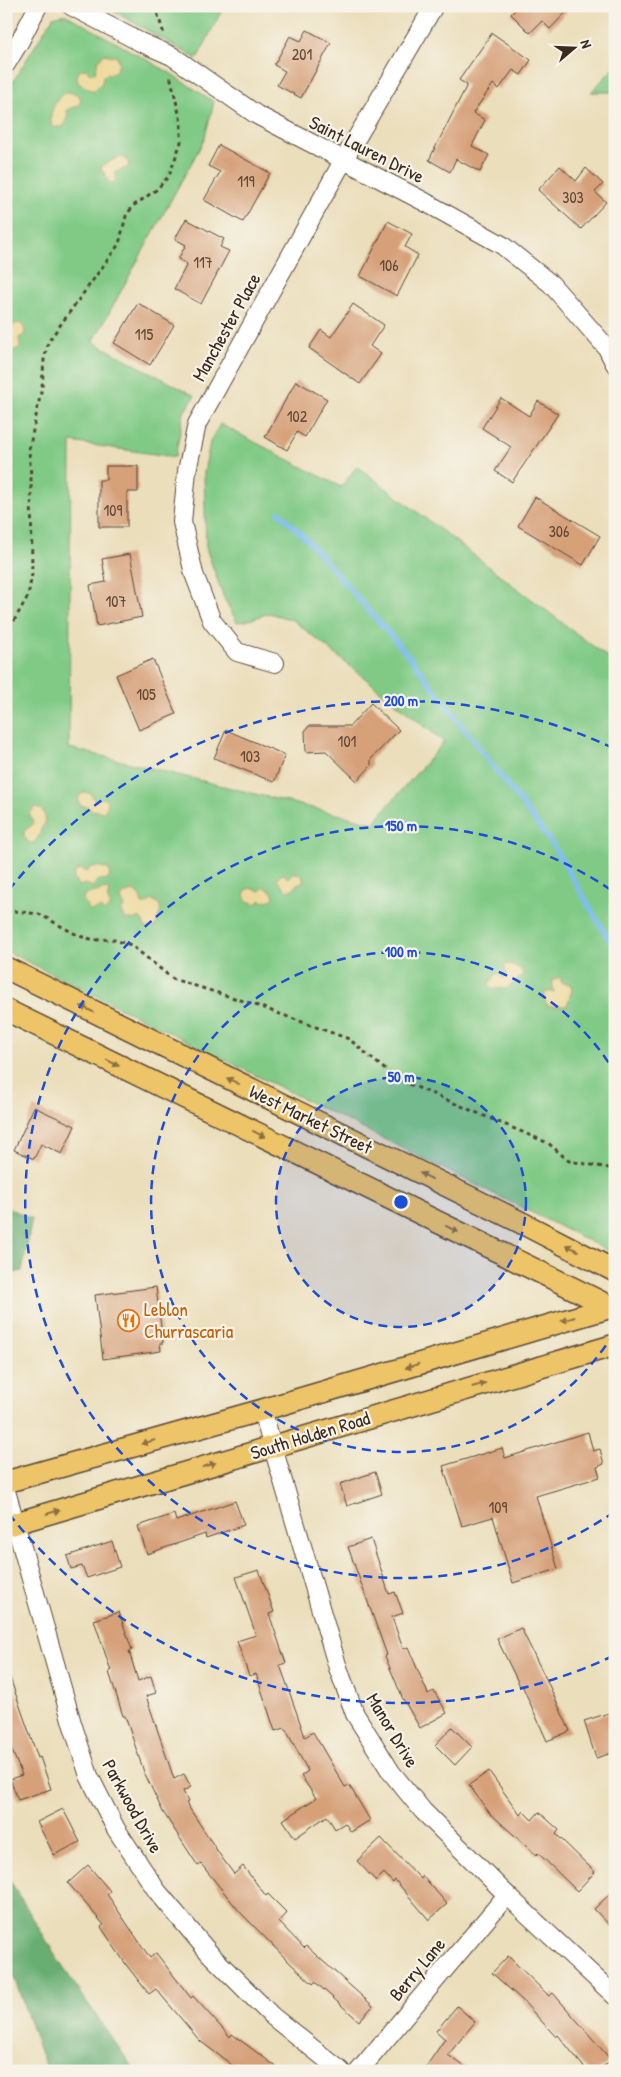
<svg xmlns="http://www.w3.org/2000/svg" width="621" height="2077" viewBox="0 0 621 2077" font-family="'Patrick Hand',sans-serif">
	<style>
		.green { fill: #81ca86; stroke: #5e7a52 }
		.forest { fill: #68ae73; stroke: #526c48 }
		.sand { fill: #eeda9e; stroke: #94825e }
		.lines { fill: none; stroke-linecap: round; stroke-linejoin: round }
		.stream { stroke: #7fbdf2; stroke-width: 5 }
		.building { fill: #d6a079 }
		.minor-casing { stroke: #554536; stroke-width: 20 }
		.major-casing { stroke: #554536; stroke-width: 24 }
		.path { stroke: #554536; stroke-width: 3; stroke-dasharray: 4 4; stroke-linecap: butt }
		.minor { stroke: #fff; stroke-width: 18 }
		.major { stroke: #eec469; stroke-width: 21 }
		.oneway { fill: #8c6f40 }
		.ring { fill: none; stroke: #1d4ed8; stroke-width: 2.5; stroke-dasharray: 9 6 }
		.labels { text-anchor: middle; stroke-width: 4.5; stroke-linejoin: round; paint-order: stroke }
		.number-label { font-size: 16px; fill: #624835 }
		.street-label { font-size: 19px; fill: #3b2a1e; stroke: #f7f3e8 }
		.food-label { font-size: 19px; fill: #c56008; stroke: #f7f3e8; text-anchor: start }
		.centre { fill: #1d4ed8; stroke: #f7f3e8; stroke-width: 2.5 }
		.ring-label { font-size: 15px; text-anchor: middle; font-weight: bold; fill: #1d4ed8; stroke: #f7f3e8; stroke-width: 4.5; stroke-linejoin: round; paint-order: stroke }
	</style>
	<rect width="100%" height="100%" fill="#f7f3e8"/>
	<filter id="ink" filterUnits="userSpaceOnUse"><feTurbulence type="fractalNoise" baseFrequency=".02" numOctaves="2"/><feDisplacementMap in="SourceGraphic" scale="10" xChannelSelector="R" yChannelSelector="G"/><feConvolveMatrix kernelMatrix="1 2 1 2 8 2 1 2 1" color-interpolation-filters="sRGB"/></filter>
	<filter id="wash" filterUnits="userSpaceOnUse"><feTurbulence type="fractalNoise" baseFrequency=".0096" numOctaves="4" result="noise"/><feDisplacementMap in="SourceGraphic" scale="20" xChannelSelector="R" yChannelSelector="G"/><feGaussianBlur stdDeviation="1.12" result="paint"/><feColorMatrix in="noise" values="0 0 0 0 0 0 0 0 0 0 0 0 0 0 0 0 0 1.4 0 .05"/><feComposite in="paint" operator="in"/></filter>
	<g filter="url(#wash)">
		<rect width="100%" height="100%" fill="#ebdebb"/>
		<!-- green -->
		<g class="green">
			<path d="M105,6H224L197,59Z"/>
			<path d="M65,14L170,73L214,102L204,140L93,342L195,396L184,412L175,457L71,442L69,748L373,823L444,742L293,620L269,613L246,621L237,622L224,598L206,548L204,473L210,442L220,424L341,487L357,466L615,663V1254L6,951V93L53,17Z"/>
			<path d="M615,67V92H591Z"/>
		</g>
		<!-- forest -->
		<g class="forest">
			<path d="M6,1207L32,1219L22,1271L6,1275Z"/>
			<path d="M6,1874L62,1966L135,2071H47L6,1955Z"/>
		</g>
		<!-- sand -->
		<g class="sand">
			<path d="M105,54L117,57L119,63L115,72L103,76L102,83L93,91L78,83L77,76L80,70L86,69L90,73H95L98,60Z"/>
			<path d="M67,92L78,94L81,100L79,105L67,110L68,115L63,127H52C48,115 55,97 67,92Z"/>
			<path d="M122,157L126,159L129,164L127,168L115,172L116,179L113,183L108,182L105,173L101,171L102,166C110,163 113,158 122,157Z"/>
			<path d="M19,323C24,326 26,330 24,335L19,338L20,348L12,351L6,347C6,337 8,325 19,323Z"/>
			<path d="M85,792L91,794L95,801L102,798L106,799L108,805L104,812L91,810L89,807L80,805L78,800L80,795Z"/>
			<path d="M35,807C44,810 46,814 45,824C39,828 42,836 33,843H29L24,836V831L32,825L33,821L29,814Z"/>
			<path d="M91,867C99,867 103,866 110,871L109,879L99,880L92,887L86,884L78,886L73,875L77,870L80,869L87,872Z"/>
			<path d="M292,872L301,875L303,878V882L297,884L294,888L288,891L277,880L279,876L283,874L288,878L291,876Z"/>
			<path d="M265,887L272,892L274,896L273,899L264,902L261,900L256,904L247,901L244,895L246,890L250,888L259,891Z"/>
			<path d="M107,889L109,891L107,899L111,906L103,912L101,908L90,911L83,900L84,895Z"/>
			<path d="M133,891L139,894L142,904H146L152,900C167,905 158,916 155,927L146,928L140,917C131,921 124,922 121,910L125,907L121,899L123,894Z"/>
			<path d="M507,964C513,964 518,967 522,971L523,975L506,989L491,988L489,984L497,973L504,978L507,975L504,966Z"/>
			<path d="M560,977L562,983L570,984L572,989L567,1006H548C545,1001 542,997 546,992H554L552,980Z"/>
		</g>
		<g class="lines">
			<!-- stream -->
			<path class="stream" d="M279,512L308,541L412,660L551,842L615,950"/>
		</g>
		<g id="blocks">
			<!-- building -->
			<g class="building">
				<path d="M519,6H572L550,29L542,21L530,33L511,14Z"/>
				<path d="M307,30L331,43L301,98L277,85L285,71L274,65L290,36L301,41Z"/>
				<path d="M492,33L531,60L521,75L513,70L499,89L493,84L473,113L485,120L472,146L489,155L480,172L456,159L450,172L429,160L467,85L459,80Z"/>
				<path d="M219,145L270,173L243,222L204,200L220,172L208,166Z"/>
				<path d="M560,166L576,181L586,168L603,184L595,192L606,202L581,229L538,190Z"/>
				<path d="M186,219L224,239L220,247L229,251L201,304L174,289L187,264L178,259L186,245L175,239Z"/>
				<path d="M388,221L412,234L405,247L418,255L397,296L360,276Z"/>
				<path d="M138,303L174,325L150,365L114,343Z"/>
				<path d="M353,304L384,325L370,346L381,354L360,384L309,348L321,330L331,337Z"/>
				<path d="M296,381L327,399L305,437L297,432L287,450L265,437Z"/>
				<path d="M501,398L529,416L538,401L558,414L512,482L495,471L511,447L482,428Z"/>
				<path d="M106,466H138V492H127V527H99V480H106Z"/>
				<path d="M535,497L600,536L583,565L518,526Z"/>
				<path d="M130,554L142,617L97,626L90,585L106,582L102,559Z"/>
				<path d="M153,659L176,714L139,730L116,675Z"/>
				<path d="M371,703L399,730L371,759V766L357,781L326,751L306,752L305,731L309,726H350Z"/>
				<path d="M226,730L285,755L274,782L214,758Z"/>
				<path d="M34,1107L75,1126L62,1154L41,1144L34,1159L14,1150Z"/>
				<path d="M156,1287L163,1343H160L161,1351L103,1359L95,1295Z"/>
				<path d="M588,1432L593,1451L600,1449L604,1464L597,1467L600,1477L536,1496L558,1569L513,1583L493,1517L462,1526L443,1466L502,1448L505,1458Z"/>
				<path d="M375,1472L382,1494L347,1506L340,1484Z"/>
				<path d="M235,1501L244,1525L206,1538L205,1534L147,1554L138,1526L174,1514L176,1521Z"/>
				<path d="M371,1539L389,1594L395,1592L403,1613L392,1617L403,1649L408,1647L428,1694L434,1691L447,1713L420,1728L402,1697L385,1656L387,1655L348,1547Z"/>
				<path d="M112,1541L120,1567L87,1578L82,1566L71,1569L67,1556Z"/>
				<path d="M259,1570L274,1612L269,1614L286,1663L280,1665L305,1737L313,1732L345,1787L349,1785L370,1820L351,1832L345,1823L335,1829L327,1816L295,1838L283,1820L316,1798L301,1776L308,1771L285,1728L275,1731L256,1674L249,1676L237,1641L256,1635L236,1577Z"/>
				<path d="M119,1612L132,1650L129,1651L138,1681L151,1676L156,1693L146,1696L174,1779L184,1774L191,1787L183,1791L188,1802L186,1803L222,1858L234,1874L243,1866L266,1896L268,1894L287,1913L279,1922L304,1948L306,1946L373,2006L359,2021L315,1982L313,1984L290,1963L240,1912L201,1864L198,1866L163,1812L144,1772L125,1716H123L109,1672L111,1671L94,1620Z"/>
				<path d="M521,1628L548,1683L570,1731L547,1741L522,1685L520,1686L497,1639Z"/>
				<path d="M8,1672L38,1758L40,1757L51,1789L18,1800L10,1779L22,1775L6,1736V1673Z"/>
				<path d="M615,1711V1752L596,1758L584,1721Z"/>
				<path d="M452,1727L472,1747L455,1765L435,1745Z"/>
				<path d="M489,1771L520,1815L523,1811L532,1820L539,1812L559,1830L556,1834L595,1872L577,1891L538,1853L536,1855L492,1815H491L469,1785Z"/>
				<path d="M63,1809L80,1842L54,1855L37,1822Z"/>
				<path d="M381,1838L421,1879L423,1876L447,1904L429,1920L395,1880L393,1883L384,1873L376,1881L357,1861Z"/>
				<path d="M88,1865L110,1891L107,1894L150,1958L156,1953L191,1998L193,1996L230,2037L232,2034L282,2071H240L200,2041L156,1989L149,1994L127,1966L101,1927L104,1925L68,1883Z"/>
				<path d="M615,1889V1931L594,1909Z"/>
				<path d="M508,1956L549,1996L553,1993L611,2060L598,2071H587L558,2035L556,2037L522,2000L492,1973Z"/>
				<path d="M457,2006L475,2022L448,2055L471,2071H423L445,2039L436,2031Z"/>
			</g>
		</g>
	</g>
	<g filter="url(#ink)">
		<use href="#blocks" fill-opacity="0" stroke="#554536" stroke-width="1"/>
		<g class="lines">
			<defs>
				<g id="minor">
					<path d="M71,6L140,42L172,56L257,115L425,202L502,245L551,284L607,348L615,364"/>
					<path d="M6,64L20,41L38,6"/>
					<path d="M275,663L237,652L212,621L194,574L182,522L187,471L197,424L343,161L434,6"/>
					<path d="M262,1410L338,1668L355,1714L391,1772L423,1811L507,1895L615,1996"/>
					<path d="M6,1491L72,1723L89,1776L116,1829L157,1891L211,1955L272,2016L341,2071"/>
					<path d="M359,2071L507,1895"/>
				</g>
				<g id="major">
					<path d="M6,968L518,1221L615,1271"/>
					<path d="M6,1010L615,1309"/>
					<path d="M6,1482L262,1410L615,1306"/>
					<path d="M6,1526L615,1345"/>
				</g>
			</defs>
			<!-- minor casing -->
			<use href="#minor" class="minor-casing"/>
			<!-- major casing -->
			<use href="#major" class="major-casing"/>
			<!-- path -->
			<g class="path">
				<path d="M155,6L164,34"/>
				<path d="M6,635L28,596L32,574L31,476L29,450L42,387L44,360L48,342L119,244L126,216L133,206L156,190L169,176L181,142V122L170,75"/>
				<path d="M6,910L39,914L79,936L95,940L111,939L131,945L173,979L247,1002L349,1039L395,1078L548,1143L569,1161L615,1169"/>
			</g>
			<!-- minor -->
			<use href="#minor" class="minor"/>
			<!-- major -->
			<use href="#major" class="major"/>
		</g>
		<!-- one-way arrows -->
		<defs><path id="oneway-solid" d="M-6-.8H1V-3.2L6.5 0L1 3.2V.8H-6Z" transform="scale(1.25)"/></defs>
		<g class="oneway">
			<use href="#oneway-solid" transform="translate(87 1009) rotate(-154)"/>
			<use href="#oneway-solid" transform="translate(113 1063) rotate(26)"/>
			<use href="#oneway-solid" transform="translate(233 1081) rotate(-154)"/>
			<use href="#oneway-solid" transform="translate(259 1134) rotate(26)"/>
			<use href="#oneway-solid" transform="translate(426 1176) rotate(-154)"/>
			<use href="#oneway-solid" transform="translate(452 1229) rotate(26)"/>
			<use href="#oneway-solid" transform="translate(572 1248) rotate(-153)"/>
			<use href="#oneway-solid" transform="translate(568 1319) rotate(164)"/>
			<use href="#oneway-solid" transform="translate(412 1366) rotate(163)"/>
			<use href="#oneway-solid" transform="translate(479 1385) rotate(-16)"/>
			<use href="#oneway-solid" transform="translate(148 1442) rotate(164)"/>
			<use href="#oneway-solid" transform="translate(209 1465) rotate(-17)"/>
			<use href="#oneway-solid" transform="translate(53 1512) rotate(-17)"/>
		</g>
	</g>
	<!-- distance rings -->
	<circle cx="401" cy="1202" r="125" fill="#1d4ed8" fill-opacity=".12"/>
	<g class="ring">
		<circle cx="401" cy="1202" r="125"/>
		<path d="M614 1333A250 250 0 1 1 614 1071"/>
		<path d="M614 1512A376 376 0 1 1 614 892"/>
		<path d="M613 1656A501 501 0 0 1 9 1514M9 890A501 501 0 0 1 613 748"/>
	</g>
	<!-- icons -->
	<defs>
		<symbol id="restaurant-ring" viewBox="-11 -11 22 22"><circle r="9.5" fill="#f7f3e8" stroke="#e8710a" stroke-width="1.5"/><path d="M-5-6h1v4h1v-4h1v4h1v-4h1v5L-1.5 .5V6h-2V.5L-5-1ZM5-6V6H3V1.5H1.5Q1.5-4 5-6Z" fill="#e8710a"/></symbol>
	</defs>
	<g fill-rule="evenodd">
		<use href="#restaurant-ring" x="116" y="1308" width="25" height="25"/>
	</g>
	<g class="labels">
		<!-- number labels -->
		<g class="number-label">
			<text x="302" y="60">201</text>
			<text x="246" y="187">119</text>
			<text x="573" y="203">303</text>
			<text x="203" y="268">117</text>
			<text x="389" y="271">106</text>
			<text x="144" y="340">115</text>
			<text x="297" y="422">102</text>
			<text x="113" y="516">109</text>
			<text x="559" y="537">306</text>
			<text x="116" y="607">107</text>
			<text x="146" y="700">105</text>
			<text x="347" y="747">101</text>
			<text x="250" y="762">103</text>
			<text x="498" y="1513">109</text>
		</g>
		<!-- street labels -->
		<g class="street-label">
			<text transform="translate(367 149) rotate(27)" y="7">Saint Lauren Drive</text>
			<text transform="translate(226 327) rotate(-61)" y="7">Manchester Place</text>
			<text transform="translate(311 1119) rotate(26)" y="7">West Market Street</text>
			<text transform="translate(310 1435) rotate(-17)" y="7">South Holden Road</text>
			<text transform="translate(393 1730) rotate(59)" y="7">Manor Drive</text>
			<text transform="translate(133 1806) rotate(61)" y="7">Parkwood Drive</text>
			<text transform="translate(417 1969) rotate(-50)" y="7">Berry Lane</text>
		</g>
		<!-- food labels -->
		<g class="food-label">
			<text x="144" y="1316">Leblon<tspan x="144" dy="22">Churrascaria</tspan></text>
		</g>
	</g>
	<circle cx="401" cy="1202" r="8" class="centre"/>
	<g class="ring-label">
		<text x="401" y="706">200 m</text>
		<text x="401" y="831">150 m</text>
		<text x="401" y="957">100 m</text>
		<text x="401" y="1082">50 m</text>
	</g>
	<!-- margin -->
	<rect width="621" height="2077" fill="none" stroke="#f7f3e8" stroke-width="25"/>
	<!-- north arrow -->
	<g transform="translate(574 48) rotate(71)" stroke="#f7f3e8" stroke-width="4" paint-order="stroke">
	<path d="M0-4L9 19L0 12L-9 19Z" fill="#3b2a1e"/>
	<text y="-8" font-size="14" font-weight="bold" text-anchor="middle" fill="#3b2a1e">N</text>
	</g>
</svg>
